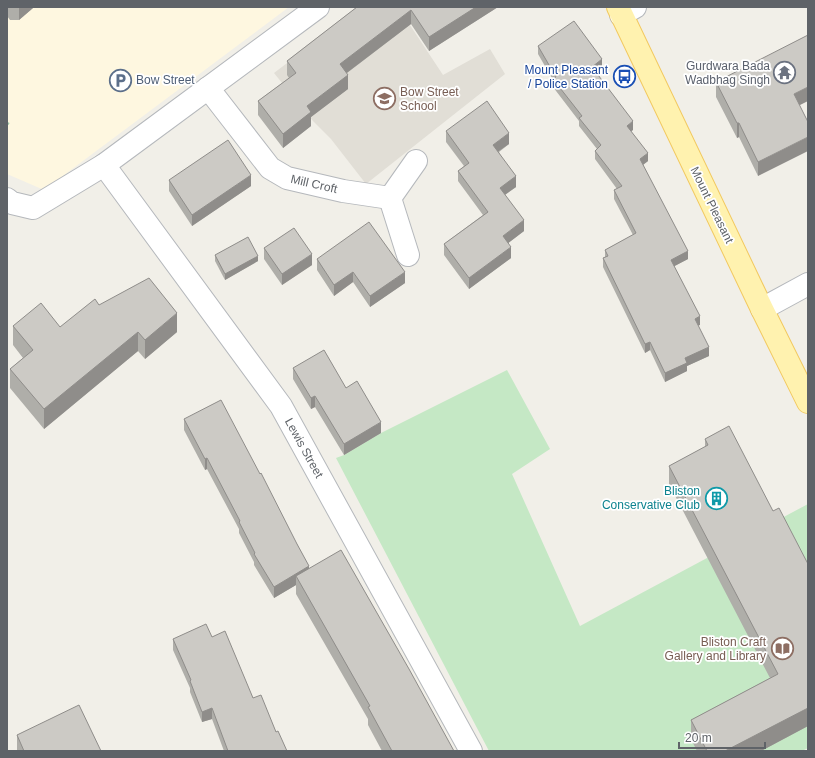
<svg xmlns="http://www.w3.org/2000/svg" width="815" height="758" viewBox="0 0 815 758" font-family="Arial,sans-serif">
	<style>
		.commercial { fill: #fef7e0 }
		.education { fill: #e1ded6 }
		.green { fill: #c5e8c5 }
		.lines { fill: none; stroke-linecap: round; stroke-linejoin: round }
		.minor-casing { stroke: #b5b8bc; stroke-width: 24 }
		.major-casing { stroke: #f2c960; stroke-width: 24 }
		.path { stroke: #9cc7a9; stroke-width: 2.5; stroke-dasharray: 4 2; stroke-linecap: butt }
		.minor { stroke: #fff; stroke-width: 22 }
		.major { stroke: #fff2af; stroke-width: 22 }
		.wall { fill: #afaea9 }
		.shaded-wall { fill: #8f8d8a }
		.building { fill: #cccac5; stroke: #8f8d8a }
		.labels { text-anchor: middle; stroke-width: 3.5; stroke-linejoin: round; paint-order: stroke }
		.worship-label { font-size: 12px; fill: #5b616d; stroke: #fff; text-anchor: end }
		.transit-label { font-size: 12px; fill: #164399; stroke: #fff; text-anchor: end }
		.service-label { font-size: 12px; fill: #4e5e75; stroke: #fff; text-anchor: start }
		.education-label { font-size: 12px; fill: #785e54; stroke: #fff; text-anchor: start }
		.street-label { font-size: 12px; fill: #5f6368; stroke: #fff }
		.culture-label { font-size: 12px; fill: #0d838f; stroke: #fff; text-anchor: end }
	</style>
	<rect width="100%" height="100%" fill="#f1efe8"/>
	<!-- commercial -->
	<path class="commercial" d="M7,7H289L44,190L7,174Z"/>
	<!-- education -->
	<path class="education" d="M361,7H398L443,75L490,49L505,74L366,184L331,139L313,121L274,73Z"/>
	<!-- green -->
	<path class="green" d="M507,370L550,449L512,474L580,626L808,504V748L802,751H489L336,458L344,455L381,433Z"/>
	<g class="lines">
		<defs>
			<g id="minor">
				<path d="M621,15L635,7"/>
				<path d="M208,88L270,168L287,178L343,191L390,198"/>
				<path d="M104,165L281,406L471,751"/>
				<path d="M7,199L12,203L33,208L104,165L318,7"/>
				<path d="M408,255L390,198L416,161"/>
				<path d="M762,309L808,284"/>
			</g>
			<path id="major" d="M618,7L762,309L808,402"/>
		</defs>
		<!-- minor casing -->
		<use href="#minor" class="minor-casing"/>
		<!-- major casing -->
		<use href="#major" class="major-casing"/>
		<!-- path -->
		<path class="path" d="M7,123L9,124"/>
		<!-- minor -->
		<use href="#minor" class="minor"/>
		<!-- major -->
		<use href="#major" class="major"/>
	</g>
	<!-- wall -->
	<g class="wall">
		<path d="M7,7H33V8L19,20H10L7,16Z"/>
		<path d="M357,7H498L429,51L411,24L347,73L348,89L311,117V126L283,148L258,115V101L289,78L287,75V61Z"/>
		<path d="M538,46L602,68L596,73L633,130L631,131L648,161L643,165L688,259L674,266L700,325H698L709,356L687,366V371L665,382L650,350L645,353L603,267V258L605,257V250L633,235L614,199V190L617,189L595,159V151L597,149L579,126V121L553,87V80L538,54Z"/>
		<path d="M716,82L800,106L758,176L739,137L737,138L716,97Z"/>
		<path d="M446,131L509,144L499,152L516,187L505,195L524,231L508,243L511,258L469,289L444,255V244L483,215L458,181V171L464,166L446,142Z"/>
		<path d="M169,180L251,186L192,226L169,191Z"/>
		<path d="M264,248L312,265L282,285L264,259Z"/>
		<path d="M215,255L258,261L225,280L215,261Z"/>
		<path d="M317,259L405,283L370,307L353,282L334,296L317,270Z"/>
		<path d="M99,305L177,332L145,359L138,351L44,429L10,388V369L23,358L13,345V326L60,327Z"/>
		<path d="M293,368L346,388L381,433L344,455L315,407L311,409L293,379Z"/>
		<path d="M184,419L297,544L309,568L454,751H382L368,725V719L296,594V585L274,598L254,565V562L239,533V529L207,469L205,470L184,430Z"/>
		<path d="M705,439L773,511L808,564V726L761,751H697L691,739V720L770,678L669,484V466L705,447Z"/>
		<path d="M212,637L276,732L287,751H224L212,719L202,722L190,692V688L173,650V639Z"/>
		<path d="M17,735L101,751H17Z"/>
	</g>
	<!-- shaded-wall -->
	<g class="shaded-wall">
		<path d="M19,7H33V8L19,20Z"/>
		<path d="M476,7H498L429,51V37Z"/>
		<path d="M411,10V24L340,78V64Z"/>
		<path d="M602,59V68L592,76V67Z"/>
		<path d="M348,75V89L311,117V126L283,148V134L307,106Z"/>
		<path d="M808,87V101L794,108V94Z"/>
		<path d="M633,121V130L627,134V126Z"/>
		<path d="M737,123H739V137L737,138Z"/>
		<path d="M509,133V144L493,155V145Z"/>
		<path d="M808,137V151L758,176V162Z"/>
		<path d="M648,153V161L640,167V159Z"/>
		<path d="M251,175V186L192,226V215Z"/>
		<path d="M516,176V187L500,198V188Z"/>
		<path d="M524,220V231L503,247V236Z"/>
		<path d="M511,247V258L469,289V278Z"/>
		<path d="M688,251V259L671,268V260Z"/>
		<path d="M312,254V265L282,285V274Z"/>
		<path d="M258,256V261L225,280V274Z"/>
		<path d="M353,272V282L334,296V285Z"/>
		<path d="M405,272V283L370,307V296Z"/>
		<path d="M177,313V332L145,359V340Z"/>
		<path d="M700,316V325L695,327V319Z"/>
		<path d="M138,332V351L44,429V409Z"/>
		<path d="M650,342V350L645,353V344Z"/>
		<path d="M709,347V356L687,366V371L665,382V373L685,358Z"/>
		<path d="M315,396V407L311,409V398Z"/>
		<path d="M381,422V433L344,455V444Z"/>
		<path d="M207,458V469L205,470V459Z"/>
		<path d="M309,566V577L296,576V585L274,598V587Z"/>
		<path d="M212,708V719L202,722V712Z"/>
		<path d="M808,708V726L761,751H725Z"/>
	</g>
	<!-- building -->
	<g class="building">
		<path d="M357,7H476L429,37L411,10L340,64L348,75L307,106L311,112L283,134L258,101L296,73L287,61Z"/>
		<path d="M574,21L602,59L592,67L633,121L627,126L648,153L640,159L688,251L671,260L700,316L695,319L709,347L685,358L687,363L665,373L650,342L645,344L603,258L608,256L605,250L636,233L614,190L622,186L595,151L601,145L579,118L582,116L553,79L556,77L538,46Z"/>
		<path d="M808,35V87L794,94L808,122V137L758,162L739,123H737L716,82Z"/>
		<path d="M487,101L509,133L493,145L516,176L500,188L524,220L503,236L511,247L469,278L444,244L488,212L458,171L469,163L446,131Z"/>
		<path d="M228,140L251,175L192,215L169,180Z"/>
		<path d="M369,222L405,272L370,296L353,272L334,285L317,259Z"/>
		<path d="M294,228L312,254L282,274L264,248Z"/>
		<path d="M248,237L258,256L225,274L215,255Z"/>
		<path d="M149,278L177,313L145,340L138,332L44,409L10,369L33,350L13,326L41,303L60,327L95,299L99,305Z"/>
		<path d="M324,350L346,388L357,381L381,422L344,444L315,396L311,398L293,368Z"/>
		<path d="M221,400L260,474L261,473L297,544L309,566L274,587L254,554L255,553L239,522L240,521L207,458L205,459L184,419Z"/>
		<path d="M729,426L773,511L779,508L808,564V708L725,751H707L691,720L778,674L669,466L708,445L705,439Z"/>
		<path d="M341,550L409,669L454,751H392L368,707L370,706L296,576Z"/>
		<path d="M206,624L212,637L225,631L253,698L261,695L276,732L278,731L287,751H228L212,708L202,712L190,681L191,680L173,639Z"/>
		<path d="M79,705L101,751H24L17,735Z"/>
	</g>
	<!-- icons -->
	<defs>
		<symbol id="temple-ring" viewBox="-11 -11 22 22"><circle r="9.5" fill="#fff" stroke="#6b7280" stroke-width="1.5"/><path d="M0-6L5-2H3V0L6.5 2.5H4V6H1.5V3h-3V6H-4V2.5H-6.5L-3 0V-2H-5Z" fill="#6b7280"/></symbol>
		<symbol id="bus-ring" viewBox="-11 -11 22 22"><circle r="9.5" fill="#fff" stroke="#1a4fb4" stroke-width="1.5"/><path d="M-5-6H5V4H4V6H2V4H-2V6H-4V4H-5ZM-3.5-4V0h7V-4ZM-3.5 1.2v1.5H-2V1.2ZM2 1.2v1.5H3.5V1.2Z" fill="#1a4fb4"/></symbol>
		<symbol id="parking-ring" viewBox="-11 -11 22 22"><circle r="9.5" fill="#fff" stroke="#5c6f8a" stroke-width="1.5"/><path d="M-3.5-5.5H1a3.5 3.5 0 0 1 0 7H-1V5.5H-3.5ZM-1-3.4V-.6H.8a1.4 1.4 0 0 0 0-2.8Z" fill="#5c6f8a"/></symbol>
		<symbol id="school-ring" viewBox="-11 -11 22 22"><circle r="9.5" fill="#fff" stroke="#8d6e63" stroke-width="1.5"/><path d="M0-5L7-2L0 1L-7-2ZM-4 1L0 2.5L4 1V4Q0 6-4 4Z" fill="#8d6e63"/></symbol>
		<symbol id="building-ring" viewBox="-11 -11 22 22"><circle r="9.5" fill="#fff" stroke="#0f9aa8" stroke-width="1.5"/><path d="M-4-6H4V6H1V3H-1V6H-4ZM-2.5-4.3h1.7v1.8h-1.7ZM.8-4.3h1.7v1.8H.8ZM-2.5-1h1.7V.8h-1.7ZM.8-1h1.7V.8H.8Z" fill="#0f9aa8"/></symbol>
		<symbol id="library-ring" viewBox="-11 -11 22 22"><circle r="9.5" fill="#fff" stroke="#8d6e63" stroke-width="1.5"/><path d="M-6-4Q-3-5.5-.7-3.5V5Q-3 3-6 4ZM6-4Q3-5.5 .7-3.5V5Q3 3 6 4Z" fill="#8d6e63"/></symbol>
	</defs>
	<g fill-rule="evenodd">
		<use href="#temple-ring" x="772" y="60" width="25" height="25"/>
		<use href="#bus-ring" x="612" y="64" width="25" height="25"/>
		<use href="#parking-ring" x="108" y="68" width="25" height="25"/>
		<use href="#school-ring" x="372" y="86" width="25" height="25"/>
		<use href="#building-ring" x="704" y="486" width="25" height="25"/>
		<use href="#library-ring" x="770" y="636" width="25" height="25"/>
	</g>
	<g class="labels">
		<!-- worship labels -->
		<g class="worship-label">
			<text x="770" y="70">Gurdwara Bada<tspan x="770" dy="14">Wadbhag Singh</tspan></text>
		</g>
		<!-- transit labels -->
		<g class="transit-label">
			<text x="608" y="74">Mount Pleasant<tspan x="608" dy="14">/ Police Station</tspan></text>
		</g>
		<!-- service labels -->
		<g class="service-label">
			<text x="136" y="84">Bow Street</text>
		</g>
		<!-- education labels -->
		<g class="education-label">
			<text x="400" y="96">Bow Street<tspan x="400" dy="14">School</tspan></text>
			<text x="766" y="646" text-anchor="end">Bliston Craft<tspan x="766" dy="14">Gallery and Library</tspan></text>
		</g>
		<!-- street labels -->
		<g class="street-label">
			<text transform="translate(314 184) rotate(13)" y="4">Mill Croft</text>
			<text transform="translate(712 205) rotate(64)" y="4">Mount Pleasant</text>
			<text transform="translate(304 448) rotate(61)" y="4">Lewis Street</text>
		</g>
		<!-- culture labels -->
		<g class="culture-label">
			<text x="700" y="495">Bliston<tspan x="700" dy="14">Conservative Club</tspan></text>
		</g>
	</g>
	<!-- border -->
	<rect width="815" height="758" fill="none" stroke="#5f6368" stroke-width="16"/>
	<!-- scale -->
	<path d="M679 742v6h86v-6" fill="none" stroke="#5f6368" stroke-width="2"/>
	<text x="685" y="742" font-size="12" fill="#5f6368" stroke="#ffffff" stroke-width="3" paint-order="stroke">20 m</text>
</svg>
